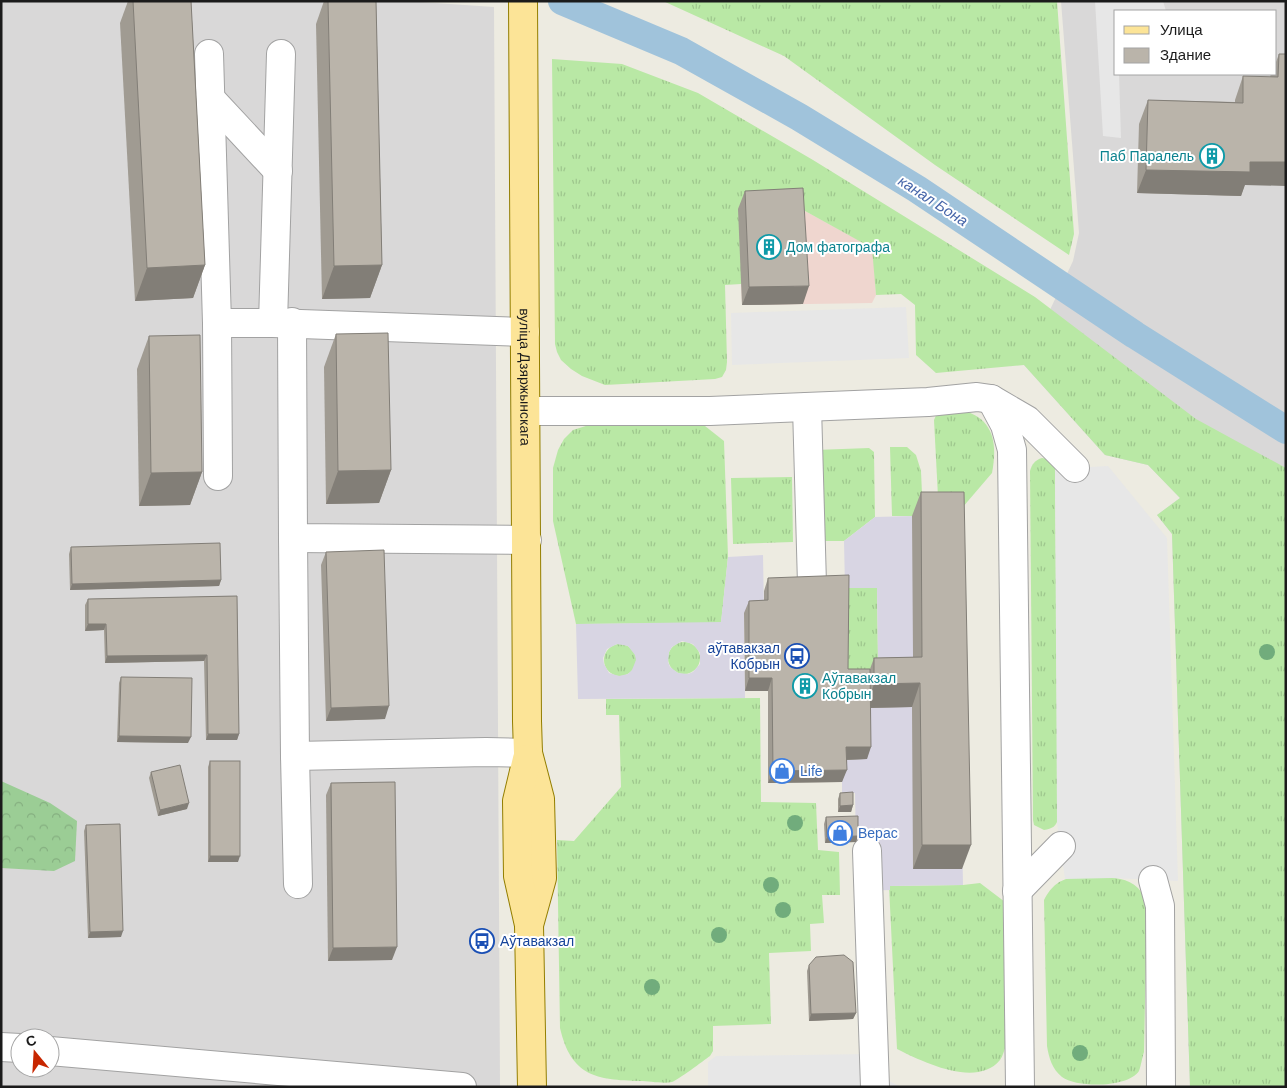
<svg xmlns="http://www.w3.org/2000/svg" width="1287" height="1088" viewBox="0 0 1287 1088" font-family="Arial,sans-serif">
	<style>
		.residential { fill: #d9d8d8; fill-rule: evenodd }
		.commercial { fill: #efd6cf }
		.grass { fill: url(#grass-tufts) }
		.forest { fill: url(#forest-crowns) }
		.parking { fill: #e7e7e7 }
		.plaza { fill: #d8d5e3; fill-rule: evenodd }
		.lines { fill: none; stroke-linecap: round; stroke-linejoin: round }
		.canal { stroke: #a0c3db; stroke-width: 28 }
		.minor-casing { stroke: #a2a2a2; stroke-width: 30 }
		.major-casing { stroke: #937e00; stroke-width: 30 }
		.minor { stroke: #fff; stroke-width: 28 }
		.major { stroke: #fce497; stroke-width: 28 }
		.tree { fill: #71ac7c }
		.wall { fill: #a09b92 }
		.shaded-wall { fill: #827e77 }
		.building { fill: #bab4aa; stroke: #827e77 }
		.labels { text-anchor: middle; stroke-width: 4; stroke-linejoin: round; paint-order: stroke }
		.culture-label { font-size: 14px; fill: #0d838f; stroke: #fff; text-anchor: start }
		.street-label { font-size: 14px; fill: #1b1b1b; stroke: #fff }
		.transit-label { font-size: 14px; fill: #164399; stroke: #fff; text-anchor: end }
		.shop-label { font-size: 14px; fill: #366cbe; stroke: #fff; text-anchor: start }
		.water-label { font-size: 15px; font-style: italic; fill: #4867aa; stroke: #fff }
	</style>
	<defs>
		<pattern id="grass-tufts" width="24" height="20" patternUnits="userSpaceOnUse" patternTransform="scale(1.25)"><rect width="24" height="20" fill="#b9e8a5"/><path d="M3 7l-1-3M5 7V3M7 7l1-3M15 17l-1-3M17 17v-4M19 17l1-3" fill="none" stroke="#9ec68d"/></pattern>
		<pattern id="forest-crowns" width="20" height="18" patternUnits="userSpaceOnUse" patternTransform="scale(1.25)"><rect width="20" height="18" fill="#9bcd95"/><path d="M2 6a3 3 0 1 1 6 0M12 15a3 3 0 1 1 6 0" fill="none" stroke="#85af80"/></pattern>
	</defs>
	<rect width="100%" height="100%" fill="#edebe1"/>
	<!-- residential -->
	<g class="residential">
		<path d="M1,1H406L494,7L500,1087H1ZM20,1038H50V1068H20Z"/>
		<path d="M1061,1H1286V1087H1190L1172,534L1157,515L1180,498L1148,465L1105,455L1024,365L1073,261L1079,233ZM1116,11H1276V74H1116Z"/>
	</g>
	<!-- commercial -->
	<path class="commercial" d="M796,206L873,248L876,295L872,303L742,305L738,209Z"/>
	<!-- grass -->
	<g class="grass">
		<path d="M663,1H1057L1074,234L1069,255L935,165L784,56Z"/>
		<path d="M552,59L622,64L698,93L813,160L1035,297L1196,419L1286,468V1087H1190L1172,534L1157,515L1180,498L1148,465L1105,455L1024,365L936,373L916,355L915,305L901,294L876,295L872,248L796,206L741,284L725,285L727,362L726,370L722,377L715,379L605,385L582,376L571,369L561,360L557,352L555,344Z"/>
		<path d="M957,409C993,416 998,441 992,473L956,515L939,516L934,420L938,411Z"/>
		<path d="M589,425L705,426L724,441L728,557L721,623L576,624L553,521V468L558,450L564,439L573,430Z"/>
		<path d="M890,447H907L916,455L921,471L923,516H892Z"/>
		<path d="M869,448L874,452L875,517L844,541H820L815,450Z"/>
		<path d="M1042,458C1050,459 1053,461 1055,469L1058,818C1057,826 1052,829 1044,830L1034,825L1033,820L1030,471C1032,464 1035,460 1042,458Z"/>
		<path d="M792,477L793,542L733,544L731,478Z"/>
		<path d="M877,587L878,661L865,681L843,682L845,588Z"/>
		<circle cx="684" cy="658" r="16"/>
		<circle cx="620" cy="660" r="16"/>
		<path d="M760,698L761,802L816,803L818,850L839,852L840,895H822L824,923L810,924L811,951L769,953L771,1024L713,1026V1051L710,1056C703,1061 678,1080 672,1082C663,1084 649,1081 640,1081C596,1080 571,1076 560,1028L557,840L574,841L621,787L619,715H606V699Z"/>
		<path d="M1076,877C1096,878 1123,873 1138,888C1142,892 1144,897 1147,901L1144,1052C1142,1058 1141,1066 1139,1071C1128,1088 1077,1088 1062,1077C1052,1069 1049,1058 1047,1046L1044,900C1052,885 1060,879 1076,877Z"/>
		<path d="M980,883L1005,902L1006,1046C1004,1050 1003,1056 1000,1060C977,1088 925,1063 897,1049L889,886L963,885Z"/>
	</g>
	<!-- forest -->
	<path class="forest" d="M1,781L50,803L77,821L75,861L54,871L1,868Z"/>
	<!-- parking -->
	<g class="parking">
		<path d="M1095,1H1163L1166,11H1116V74H1119L1121,138L1103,136Z"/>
		<path d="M906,307L909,358L732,365L731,313Z"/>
		<path d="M1108,466L1167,538L1178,881L1112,878L1065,879L1057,823L1055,469Z"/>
		<path d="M873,1054V1073L901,1087H708V1062L716,1056Z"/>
	</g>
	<!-- plaza -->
	<g class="plaza">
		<path d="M956,515L963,885L890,886V890L857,891L855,793H842V760L865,681L878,661L877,588H845L844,541L875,517Z"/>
		<path d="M763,555L764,613L744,614L745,698L578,699L576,624L721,622L728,557ZM682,641L693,644L700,653V664L693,672L688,674L678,673L670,667L668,662L669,652L672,647ZM617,644L628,646L635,655L636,660L632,670L628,674L619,676L609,673L604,664L603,658L607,649Z"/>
	</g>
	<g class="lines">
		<!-- canal -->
		<path class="canal" d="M562,1L681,51L799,117L917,189L1135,335L1286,430"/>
		<defs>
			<g id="minor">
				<path d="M209,54L217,323H273"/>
				<path d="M281,54L273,323L525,332"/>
				<path d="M210,98L278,171"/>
				<path d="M292,322L293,538L527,540"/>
				<path d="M217,323L218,476"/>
				<path d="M991,399L1005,425L1012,450L1020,1087"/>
				<path d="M807,407L812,584"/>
				<path d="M526,411H710L928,402L977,397L991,399L1027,420L1075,468"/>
				<path d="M293,538L295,756L298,884"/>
				<path d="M295,756L486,752L528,753"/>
				<path d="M867,851L875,1087"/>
				<path d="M1153,880L1160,906L1161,1087"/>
				<path d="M1017,891L1061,846"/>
				<path d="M1,1047L20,1048"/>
				<path d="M50,1051L462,1087"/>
			</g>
			<g id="major">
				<path id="s1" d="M523,1L527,721L528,753L540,799L542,878L529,925"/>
				<path d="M527,759L517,801L518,876L529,925L532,1087"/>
			</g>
		</defs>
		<!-- minor casing -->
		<use href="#minor" class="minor-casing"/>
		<!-- major casing -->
		<use href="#major" class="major-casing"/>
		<!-- minor -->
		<use href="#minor" class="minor"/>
		<!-- major -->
		<use href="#major" class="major"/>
	</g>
	<!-- trees -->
	<g class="tree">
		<circle cx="1267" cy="652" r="8"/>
		<circle cx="795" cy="823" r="8"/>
		<circle cx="771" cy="885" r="8"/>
		<circle cx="783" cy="910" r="8"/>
		<circle cx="719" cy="935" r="8"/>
		<circle cx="652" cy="987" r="8"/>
		<circle cx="1080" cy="1053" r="8"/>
	</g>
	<!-- wall -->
	<g class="wall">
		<path d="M128,1H191L205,265L193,298L135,301L120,23Z"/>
		<path d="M324,1H376L382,265L370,298L322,299L316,24Z"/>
		<path d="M1279,54H1286L1241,196L1137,193L1139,124L1148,100L1235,102V100L1243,76L1270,77L1271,74H1276V62Z"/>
		<path d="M745,191L803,304L742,305L738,209Z"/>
		<path d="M336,334L391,470L379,503L326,504L324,367Z"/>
		<path d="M149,336L202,472L190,505L139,506L137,369Z"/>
		<path d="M921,492L962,869H913L912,707L871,708L867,759L847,760L842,782L768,783V691H745L744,613L749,601L764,600V591L768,578L848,669H870L874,658L913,657L912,516Z"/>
		<path d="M71,547L221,580L219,586L70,590L69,554Z"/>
		<path d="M326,552L385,719L326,721L321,565Z"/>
		<path d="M237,596L239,734L237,740H206L204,661L105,663L104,630L85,631V605L88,599Z"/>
		<path d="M121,677L188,743L117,742L119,683Z"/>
		<path d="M210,761L238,862H208V767Z"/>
		<path d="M151,772L187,809L158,816L149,778Z"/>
		<path d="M331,783L392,960L328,961L326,795Z"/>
		<path d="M840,793L853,805L851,812H838V799Z"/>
		<path d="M826,817L858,836L856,842L825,843L824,824Z"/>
		<path d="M86,825L121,937L88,938L84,831Z"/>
		<path d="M809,965L856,1013L853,1019L809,1021L807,971Z"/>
	</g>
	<!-- shaded-wall -->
	<g class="shaded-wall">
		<path d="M1250,162H1286V186L1245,185L1241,196L1137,193L1146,170Z"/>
		<path d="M205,265L193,298L135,301L147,268Z"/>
		<path d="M382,265L370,298L322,299L334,266Z"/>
		<path d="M809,286L803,304L742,305L749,287Z"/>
		<path d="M391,470L379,503L326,504L338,471Z"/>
		<path d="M202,472L190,505L139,506L151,473Z"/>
		<path d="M221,580L219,586L70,590L72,584Z"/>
		<path d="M88,624H106L104,630L85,631Z"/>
		<path d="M207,655L204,661L105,663L107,656Z"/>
		<path d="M749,678H772L768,691H745Z"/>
		<path d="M920,683L912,707L866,708L874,684Z"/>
		<path d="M389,706L385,719L326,721L331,708Z"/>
		<path d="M208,734H239L237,740H206Z"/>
		<path d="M119,736L191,737L188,743L117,742Z"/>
		<path d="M846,747H871L867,759L842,760Z"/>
		<path d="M847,770L842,782L768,783L773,771Z"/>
		<path d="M189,803L187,809L158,816L160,810Z"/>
		<path d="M853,805L851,812H838L840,806Z"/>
		<path d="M858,836L856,842L825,843L827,837Z"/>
		<path d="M922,845H971L962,869H913Z"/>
		<path d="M210,856H240L238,862H208Z"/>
		<path d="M123,931L121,937L88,938L90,932Z"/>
		<path d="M397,947L392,960L328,961L333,948Z"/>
		<path d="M856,1013L853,1019L809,1021L811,1014Z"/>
	</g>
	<!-- building -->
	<g class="building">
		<path d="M133,1H191L205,265L147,268Z"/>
		<path d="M328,1H376L382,265L334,266Z"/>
		<path d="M1279,54H1286V162H1250V172L1146,170L1148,100L1243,103V76L1278,77Z"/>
		<path d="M803,188L809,286L749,287L745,191Z"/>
		<path d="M388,333L391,470L338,471L336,334Z"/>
		<path d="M200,335L202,472L151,473L149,336Z"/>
		<path d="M921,492H964L971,845H922L920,683L874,684V658L922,657Z"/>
		<path d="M220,543L221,580L72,584L71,547Z"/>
		<path d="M384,550L389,706L331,708L326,552Z"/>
		<path d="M849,575L848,669H870L871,747H846L847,770L773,771L772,678H749V601L768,600V578Z"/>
		<path d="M237,596L239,734H208L207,655L107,656L106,624H88V599Z"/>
		<path d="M121,677L192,678L191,737L119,736Z"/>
		<rect x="210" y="761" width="30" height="95"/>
		<path d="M180,765L189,803L160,810L151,772Z"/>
		<path d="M395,782L397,947L333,948L331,783Z"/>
		<path d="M853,792V805L840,806V793Z"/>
		<path d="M858,816V836L827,837L826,817Z"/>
		<path d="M120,824L123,931L90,932L86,825Z"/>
		<path d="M844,955L853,962L856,1013L811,1014L809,965L816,957Z"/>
	</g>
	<!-- icons -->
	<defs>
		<symbol id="building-ring" viewBox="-11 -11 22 22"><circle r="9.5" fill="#fff" stroke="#0f9aa8" stroke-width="1.5"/><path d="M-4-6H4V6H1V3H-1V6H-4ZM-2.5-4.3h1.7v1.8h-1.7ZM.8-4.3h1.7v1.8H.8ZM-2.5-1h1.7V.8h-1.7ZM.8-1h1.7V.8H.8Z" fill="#0f9aa8"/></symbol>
		<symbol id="bus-ring" viewBox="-11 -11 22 22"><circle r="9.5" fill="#fff" stroke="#1a4fb4" stroke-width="1.5"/><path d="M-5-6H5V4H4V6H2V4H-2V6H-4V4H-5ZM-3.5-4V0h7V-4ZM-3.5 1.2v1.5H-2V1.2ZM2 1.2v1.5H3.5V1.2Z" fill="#1a4fb4"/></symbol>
		<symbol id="shop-ring" viewBox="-11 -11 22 22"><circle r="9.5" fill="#fff" stroke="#3f7fe0" stroke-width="1.5"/><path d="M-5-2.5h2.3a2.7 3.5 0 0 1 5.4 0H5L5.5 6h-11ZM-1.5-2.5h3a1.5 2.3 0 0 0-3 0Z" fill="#3f7fe0"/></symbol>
	</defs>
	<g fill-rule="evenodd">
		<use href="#building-ring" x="1198" y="142" width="28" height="28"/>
		<use href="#building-ring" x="755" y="233" width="28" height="28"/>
		<use href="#bus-ring" x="783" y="642" width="28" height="28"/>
		<use href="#building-ring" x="791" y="672" width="28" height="28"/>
		<use href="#shop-ring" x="768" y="757" width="28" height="28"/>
		<use href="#shop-ring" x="826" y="819" width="28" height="28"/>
		<use href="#bus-ring" x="468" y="927" width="28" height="28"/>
	</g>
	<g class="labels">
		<!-- culture labels -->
		<g class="culture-label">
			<text x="1194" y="161" text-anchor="end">Паб Паралель</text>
			<text x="786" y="252">Дом фатографа</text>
			<text x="822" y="683">Аўтавакзал<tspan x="822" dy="16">Кобрын</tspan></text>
		</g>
		<!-- street labels -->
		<g class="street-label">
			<text dy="5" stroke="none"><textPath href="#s1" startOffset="376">вуліца Дзяржынскага</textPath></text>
		</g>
		<!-- transit labels -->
		<g class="transit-label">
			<text x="780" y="653">аўтавакзал<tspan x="780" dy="16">Кобрын</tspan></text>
			<text x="500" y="946" text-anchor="start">Аўтавакзал</text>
		</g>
		<!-- shop labels -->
		<g class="shop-label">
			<text x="800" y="776">Life</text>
			<text x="858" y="838">Верас</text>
		</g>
		<!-- water labels -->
		<g class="water-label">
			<text transform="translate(933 201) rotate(33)" y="5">канал Бона</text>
		</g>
	</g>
	<!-- border -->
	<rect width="1287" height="1088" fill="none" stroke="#1b1b1b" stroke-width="5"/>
	<!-- legend -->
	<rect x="1114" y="10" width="162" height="65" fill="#ffffff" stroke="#a4a4a4"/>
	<rect x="1124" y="26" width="25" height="8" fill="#fce497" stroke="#a4a4a4"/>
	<text x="1160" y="35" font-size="15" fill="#1b1b1b">Улица</text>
	<rect x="1124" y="48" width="25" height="15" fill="#bab4aa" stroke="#a4a4a4"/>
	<text x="1160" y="60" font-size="15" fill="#1b1b1b">Здание</text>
	<!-- north arrow -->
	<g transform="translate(35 1053) rotate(342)"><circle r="24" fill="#ffffff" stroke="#a4a4a4"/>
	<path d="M0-4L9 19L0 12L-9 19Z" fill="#c72600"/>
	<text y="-8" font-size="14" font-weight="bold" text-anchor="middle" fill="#1b1b1b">С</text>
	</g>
</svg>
